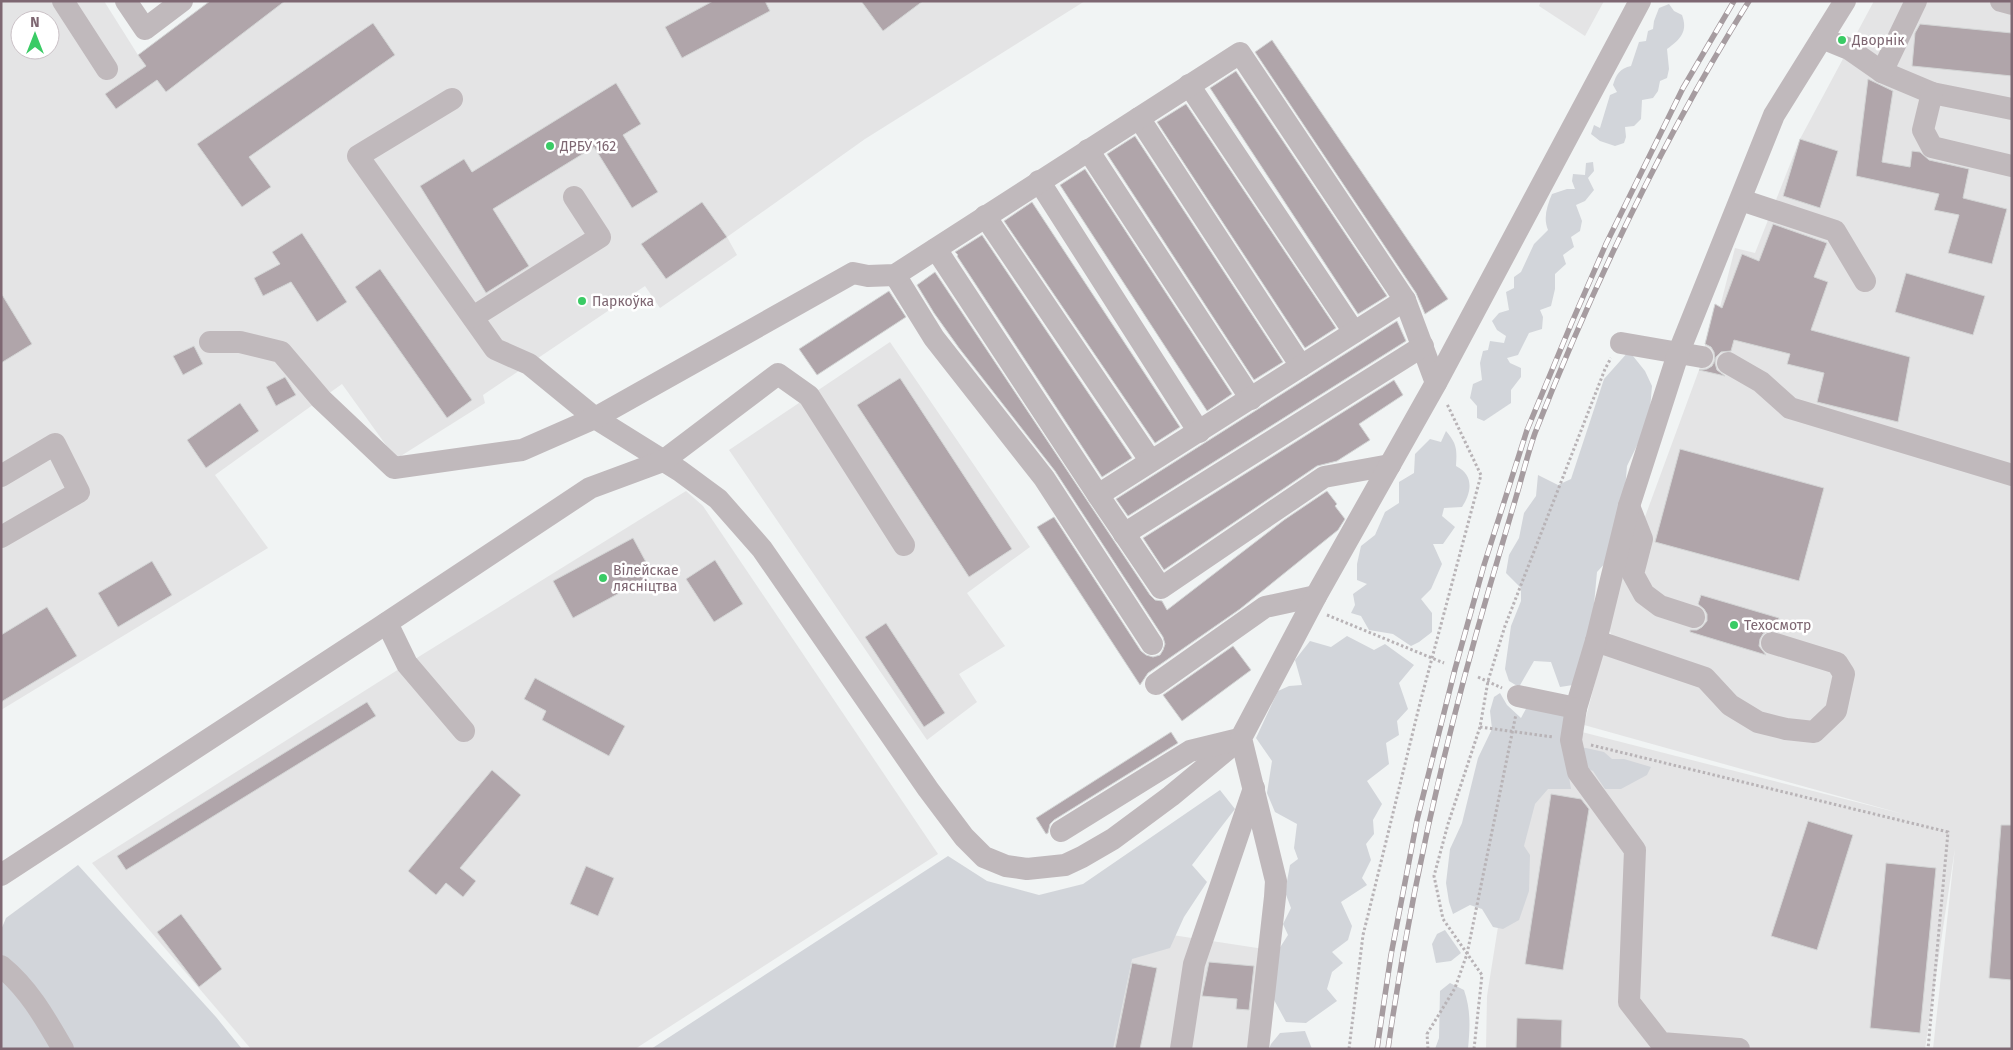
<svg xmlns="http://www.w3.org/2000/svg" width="2013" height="1050" viewBox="0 0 2013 1050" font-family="'Fira Sans',sans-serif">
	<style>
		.built { fill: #e4e4e5; fill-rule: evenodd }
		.green { fill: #d2d5da }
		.building { fill: #b0a5aa; stroke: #d3d5d5 }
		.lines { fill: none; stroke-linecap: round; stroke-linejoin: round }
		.path { stroke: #b8b3b6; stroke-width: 3; stroke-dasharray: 2.5 2.5; stroke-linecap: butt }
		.minor { stroke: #c0b9bc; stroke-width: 22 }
		.rail-casing { stroke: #a69ca0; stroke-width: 5.5 }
		.rail { stroke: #fff; stroke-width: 4; stroke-dasharray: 11; stroke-linecap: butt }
		.poi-dot { fill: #3acb65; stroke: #fff; stroke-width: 2 }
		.labels { text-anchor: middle; stroke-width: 5; stroke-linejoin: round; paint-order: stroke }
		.poi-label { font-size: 14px; fill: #7e6772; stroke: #fff; text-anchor: start }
	</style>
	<rect width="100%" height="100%" fill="#f1f4f4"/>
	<!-- built -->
	<g class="built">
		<path d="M1,1H104L138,55L166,91L285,1H1085L865,139L727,237L737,255L660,308L645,286L483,395L485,403L396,459L342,384L215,475L268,548L1,710ZM20,20H50V50H20Z"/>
		<path d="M1541,1H1604L1585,36L1539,6Z"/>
		<path d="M1874,1H2012V1049H1933L1955,848L1925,1049H1486L1487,996L1531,719L1903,814L1584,725L1602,655L1614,640L1606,623L1699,370L1715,304L1720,307L1735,248L1755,253L1800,139Z"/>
		<path d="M890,342L1030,547L967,593L1005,646L959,674L977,702L927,740L729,450Z"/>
		<path d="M686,491L703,506L938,854L635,1049H251L92,863L407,664Z"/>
		<path d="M1146,931L1264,949L1252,1049H1065Z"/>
	</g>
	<!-- green -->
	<g class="green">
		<path d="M1669,4L1674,11L1682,15C1688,31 1681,39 1667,49L1669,69L1667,78L1660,81L1658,91L1653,98L1642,100L1641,119L1634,126L1625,127L1626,137L1624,143L1615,146L1600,141L1591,134L1594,125L1600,128L1610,95L1617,92L1613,85C1616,75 1620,68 1631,66L1639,42L1646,41L1648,31L1653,29L1654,21L1659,8Z"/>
		<path d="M1593,162L1594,171L1588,178L1594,190L1585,201L1576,205L1582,221L1580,231L1571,237L1574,247L1563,255L1566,264L1555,274V289L1551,306L1540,310L1543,317L1542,329L1529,333L1518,355L1507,358L1510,363L1521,368V377L1511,390V403L1484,421L1477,418V406L1470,398L1473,384L1482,380L1480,363L1483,351L1488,350L1490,341L1504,343L1506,336L1497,330L1492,321L1499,313L1509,310L1506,292L1514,288V277L1521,272L1534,244L1548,230C1543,218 1547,206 1552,194L1567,189H1575L1572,181L1573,174L1585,175L1586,163Z"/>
		<path d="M1629,351L1645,371L1652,386L1649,421L1627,466L1623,513L1609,559L1597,572L1593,615L1573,685L1560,687L1551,662L1534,661L1519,687L1509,681L1505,669L1511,626L1521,601V588L1506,573L1509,555L1519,538L1524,513L1536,496L1538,475L1558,485L1571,479L1604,379Z"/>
		<path d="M1446,431C1457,444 1457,449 1456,466C1474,475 1472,492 1462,507L1444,508L1442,516L1455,527L1443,544H1433L1442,564L1431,589L1421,599L1432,613V632L1419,642L1411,646L1393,634L1369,630L1361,616L1351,613L1355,605L1353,594L1367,584L1357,580V564L1361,546L1375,535L1385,512L1399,503V482L1414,473L1415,454L1430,439L1441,442Z"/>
		<path d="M1347,636L1374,650L1385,644L1414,665L1399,683L1408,709L1397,721L1399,735L1386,743L1389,764L1367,781L1382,804L1373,820L1374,834L1366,844L1371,860L1362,878L1367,885L1341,902L1352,926L1348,940L1332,952L1343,963L1332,972L1327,989L1337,1001L1306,1023L1286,1022L1273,998L1279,949L1288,935L1283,924L1291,908L1285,892L1290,865L1298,859L1294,848L1297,824L1275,812L1267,793L1272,761L1256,738L1278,691L1289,686L1302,685L1295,660L1310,641L1331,647Z"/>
		<path d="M1500,693L1507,705L1521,718L1528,705L1565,708L1572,747L1586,748L1604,752L1612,759H1624L1651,767L1647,775L1621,789H1605L1593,771L1570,761L1569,777L1571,789H1548L1535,804L1524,846L1530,855L1529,891L1519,920L1503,929L1493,927L1482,909L1470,905L1453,914L1449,902L1446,883L1450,849L1462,823L1478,758L1492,729L1490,711L1494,697Z"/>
		<path d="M1220,790L1235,809L1192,865L1207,882L1184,917L1170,948L1132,959L1113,1049H651L948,856L987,881L1039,895L1083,884Z"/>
		<path d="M78,865L216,1017L242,1049H1V930L6,918Z"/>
		<path d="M1445,930L1461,953L1451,961L1436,963L1432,944L1437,934Z"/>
		<path d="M1450,983L1464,990C1471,1010 1470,1028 1468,1049H1435L1439,1038L1440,991Z"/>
		<path d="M1305,1031L1312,1049H1269L1271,1044L1280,1033Z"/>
	</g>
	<!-- building -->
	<g class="building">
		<path d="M210,1H285L166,92L157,80L116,109L105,94L146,66L138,55Z"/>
		<path d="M713,1H765L770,11L682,58L665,27Z"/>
		<path d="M861,1H923L883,31Z"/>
		<path d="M373,23L395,55L249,157L271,187L242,207L197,144Z"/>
		<path d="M1920,24L2012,33V76L1912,66L1915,33Z"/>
		<path d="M1272,40L1448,299L1425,314L1416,293L1255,52Z"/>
		<path d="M1236,71L1387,296L1358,314L1210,88Z"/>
		<path d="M1868,79L1893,91L1882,162L1910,167L1912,151L1920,152L1929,160L1969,169L1963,198L2007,209L1992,264L1948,253L1959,215L1934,210L1939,194L1856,176Z"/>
		<path d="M616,83L641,124L623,135L658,192L632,208L594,147L493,209L529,266L486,293L420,186L464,159L472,172Z"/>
		<path d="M1186,104L1336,328L1305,348L1157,122Z"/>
		<path d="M1135,136L1283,362L1254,380L1107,154Z"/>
		<path d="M1800,139L1838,151L1820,208L1783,196Z"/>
		<path d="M1085,169L1232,394L1207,411L1060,185Z"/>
		<path d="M702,202L727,237L666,279L641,244Z"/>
		<path d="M1032,202L1180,427L1155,443L1004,221Z"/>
		<path d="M1773,224L1827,243L1814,277L1828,282L1811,330L1910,357L1898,422L1817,402L1824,373L1787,364L1790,354L1734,340L1731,351L1721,352L1716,357L1715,363L1717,370L1725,376L1699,370L1707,369L1712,366L1715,360L1714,352L1711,347L1705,344L1715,304L1722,308L1742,254L1759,261Z"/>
		<path d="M302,233L347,302L317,322L291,282L263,296L254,278L280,264L272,252Z"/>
		<path d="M982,235L1132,458L1102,477L957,256L958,255L955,252Z"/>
		<path d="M380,269L472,400L447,418L355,287Z"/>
		<path d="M935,272L1150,595L1155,600L1162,601L1167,610L1284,520L1327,491L1337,504L1335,506L1345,519L1338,530L1240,609L1148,673L1140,685L1037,527L1054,517L1141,651L1146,655L1153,657L1160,655L1163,650L1165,644L1163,637L1055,471L959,348L934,313L917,285Z"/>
		<path d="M1906,273L1985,296L1973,335L1895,312Z"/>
		<path d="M889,291L906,317L817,375L799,349Z"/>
		<path d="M1,293L32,344L1,363Z"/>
		<path d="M1397,321L1406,341L1128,516L1116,499Z"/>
		<path d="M194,346L203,364L183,375L173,356Z"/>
		<path d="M285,377L296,395L276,406L266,387Z"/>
		<path d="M900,378L1012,549L969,577L857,405Z"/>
		<path d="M1394,380L1403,395L1359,424L1370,440L1337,461L1317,466L1164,570L1143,538Z"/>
		<path d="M240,403L259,431L206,468L187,440Z"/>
		<path d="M1680,449L1824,488L1799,581L1655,542Z"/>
		<path d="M633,538L653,575L573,618L553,581Z"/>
		<path d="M715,560L743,604L714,622L686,579Z"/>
		<path d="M152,561L172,595L118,627L98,593Z"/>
		<path d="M1701,595L1779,618L1776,630H1769L1763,634L1760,639L1759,646L1766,655L1690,632V630H1697L1702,627L1707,621V614L1704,609L1698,604Z"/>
		<path d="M47,607L77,656L1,702V635Z"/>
		<path d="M886,623L945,713L924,727L865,637Z"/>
		<path d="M1233,646L1251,670L1182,721L1163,695Z"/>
		<path d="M535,678L625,726L609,756L542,720L546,711L524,699Z"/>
		<path d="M367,702L376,716L126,870L117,856Z"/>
		<path d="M1171,732L1178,743L1054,820L1050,824L1048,833L1046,834L1036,818Z"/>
		<path d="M492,770L521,795L460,868L476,881L463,897L446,883L436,895L408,871Z"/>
		<path d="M1551,794L1581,799L1589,809L1563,970L1525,964Z"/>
		<path d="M1808,821L1853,835L1817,950L1771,936Z"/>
		<path d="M2001,825H2012V980L1989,978Z"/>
		<path d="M1886,863L1936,868L1920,1033L1870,1028Z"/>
		<path d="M586,866L614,878L598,916L570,904Z"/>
		<path d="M181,914L222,969L199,987L157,932Z"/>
		<path d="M1209,962L1254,966L1249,1010L1236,1009L1237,999L1202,996Z"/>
		<path d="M1132,963L1157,968L1140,1049H1115Z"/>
		<path d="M1517,1018L1562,1020L1561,1049H1516Z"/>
	</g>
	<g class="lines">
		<!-- path -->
		<g class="path">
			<path d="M1327,615L1444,663"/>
			<path d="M1478,677L1502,688"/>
			<path d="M1480,727L1553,737"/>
			<path d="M1591,745L1948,832L1928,1049"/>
			<path d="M1349,1049L1363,935L1369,911L1420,703L1481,475L1447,404"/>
			<path d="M1428,1049L1427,1034L1455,988L1467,954L1516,714"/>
			<path d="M1474,1049L1482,975L1443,919L1434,876L1448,824L1480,727L1488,681L1505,626L1605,369L1611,358"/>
		</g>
		<!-- minor -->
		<g class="minor">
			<path d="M63,1L107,69"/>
			<path d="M126,1L145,29L182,1"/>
			<path d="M2001,1L2012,4"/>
			<path d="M1822,38L1849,49L1882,72L1932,93L2012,109"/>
			<path d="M1882,72L1916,1"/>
			<path d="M1189,85L1354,332"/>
			<path d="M1932,93L1923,130L1932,147L2012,166"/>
			<path d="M452,99L358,156L495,349L529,364L595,418L680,471L718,499L762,549L928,789L964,837L984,857L1006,866L1027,869L1065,865L1082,857L1113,839L1171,796L1241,738"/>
			<path d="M1139,118L1301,366"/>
			<path d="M1088,150L1251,399"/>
			<path d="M1039,181L1199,432"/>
			<path d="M1741,200L1835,231L1865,281"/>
			<path d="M985,216L1150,460"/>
			<path d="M936,249L1098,495L1405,300"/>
			<path d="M895,275L934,338L1044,478L1152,644"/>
			<path d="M473,317L600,237L574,197"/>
			<path d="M210,342H240L281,352L321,399L394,468L522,450L595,418L853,273L868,276L895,275L1240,53L1405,300L1436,383"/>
			<path d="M1621,343L1702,357"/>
			<path d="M1728,363L1761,382L1790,408L2012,475"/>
			<path d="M1,476L55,444L79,492L1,537"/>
			<path d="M1098,495L1161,588L1324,477L1390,465"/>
			<path d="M1629,506L1642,539L1633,574L1644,594L1660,606L1694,617"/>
			<path d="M1124,534L1423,346"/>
			<path d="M387,623L407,664L464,731"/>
			<path d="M1596,641L1705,678L1730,705L1758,722L1786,729L1814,732L1836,711L1844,674L1837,663L1772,643"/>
			<path d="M1156,684L1265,607L1316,596"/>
			<path d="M1518,696L1576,708L1596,641L1629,506L1678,354L1774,115L1845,1"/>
			<path d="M1576,708L1571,740L1578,772L1635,850L1629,1002L1661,1043L1739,1049"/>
			<path d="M1061,831L1190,751L1235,740"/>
			<path d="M1,875L379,628L590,488L663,461L778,374L809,396L904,545"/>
			<path d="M1,966C29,989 45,1018 63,1049"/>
			<path d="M1181,1049L1194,964L1254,788"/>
			<path d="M1258,1049L1275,897L1276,881L1241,738L1316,596L1436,383L1640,1"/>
		</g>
		<defs>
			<g id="rail">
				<path d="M1377,1049L1391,955L1417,820L1455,669L1484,565L1527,430L1572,322L1606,244L1683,88L1734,1"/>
				<path d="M1388,1049C1410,893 1445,740 1489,589C1499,555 1509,521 1519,487C1524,469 1529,450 1535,433C1594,283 1664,137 1749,1"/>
			</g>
		</defs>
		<!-- rail casing -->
		<use href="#rail" class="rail-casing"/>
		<!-- rail -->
		<use href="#rail" class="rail"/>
	</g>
	<!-- markers -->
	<g class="poi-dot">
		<circle cx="1842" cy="40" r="5"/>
		<circle cx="550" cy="146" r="5"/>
		<circle cx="582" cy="301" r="5"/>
		<circle cx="603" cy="578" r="5"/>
		<circle cx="1734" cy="625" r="5"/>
	</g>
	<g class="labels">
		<!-- poi labels -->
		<g class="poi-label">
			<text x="1852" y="45">Дворнік</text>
			<text x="560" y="151">ДРБУ 162</text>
			<text x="592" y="306">Паркоўка</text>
			<text x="613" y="575">Вілейскае<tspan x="613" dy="16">лясніцтва</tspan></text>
			<text x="1744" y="630">Техосмотр</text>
		</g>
	</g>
	<!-- border -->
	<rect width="2013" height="1050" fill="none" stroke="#7e6772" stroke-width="5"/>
	<!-- north arrow -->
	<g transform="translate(35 35)"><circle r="24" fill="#ffffff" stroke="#cbc2c7"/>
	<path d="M0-4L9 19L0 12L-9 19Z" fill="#3acb65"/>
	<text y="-8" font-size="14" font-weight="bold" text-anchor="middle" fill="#7e6772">N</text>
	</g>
</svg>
